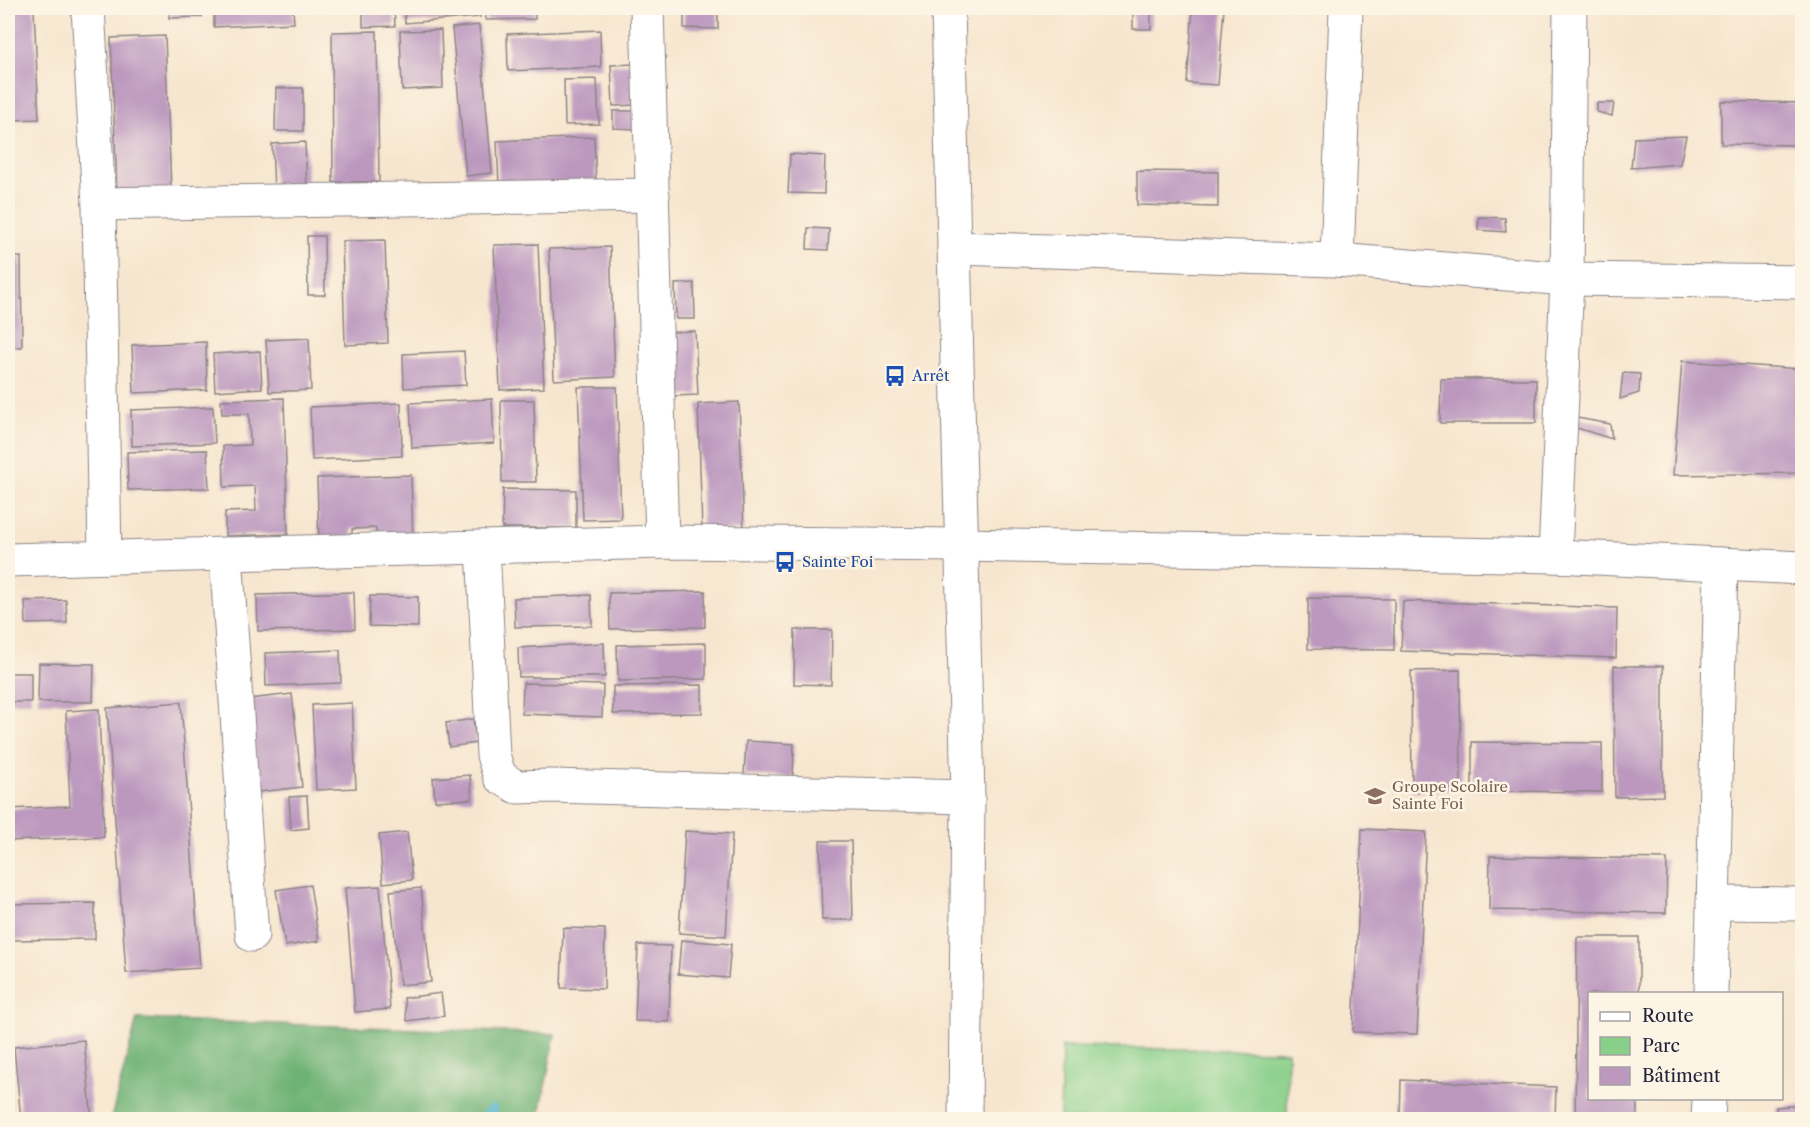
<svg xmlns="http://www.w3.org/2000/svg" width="1810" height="1127" viewBox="0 0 1810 1127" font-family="'Libre Caslon Text',serif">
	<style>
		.green { fill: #88cf89; stroke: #557862; stroke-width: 1.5 }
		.forest { fill: #6eb275; stroke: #486a58; stroke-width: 1.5 }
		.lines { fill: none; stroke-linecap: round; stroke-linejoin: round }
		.stream { stroke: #4eb4cd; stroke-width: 9 }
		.building { fill: #bc98bf }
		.minor-casing { stroke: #8c8485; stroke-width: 35 }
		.minor { stroke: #fff; stroke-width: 33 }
		.labels { text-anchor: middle; stroke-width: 5; stroke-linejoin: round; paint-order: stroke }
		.transit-label { font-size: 15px; fill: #164399; stroke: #fcf5e5; text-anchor: start }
		.education-label { font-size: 15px; fill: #785e54; stroke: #fcf5e5; text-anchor: start }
	</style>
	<rect width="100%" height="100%" fill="#fcf5e5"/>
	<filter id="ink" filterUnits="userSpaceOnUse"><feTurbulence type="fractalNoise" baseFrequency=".0167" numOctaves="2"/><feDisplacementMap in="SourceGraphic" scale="12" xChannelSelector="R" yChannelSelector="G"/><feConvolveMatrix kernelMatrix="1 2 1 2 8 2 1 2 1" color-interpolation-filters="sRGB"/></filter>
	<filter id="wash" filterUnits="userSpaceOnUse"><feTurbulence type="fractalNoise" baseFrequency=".008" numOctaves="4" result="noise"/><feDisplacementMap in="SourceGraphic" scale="24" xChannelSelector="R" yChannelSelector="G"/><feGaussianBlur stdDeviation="1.35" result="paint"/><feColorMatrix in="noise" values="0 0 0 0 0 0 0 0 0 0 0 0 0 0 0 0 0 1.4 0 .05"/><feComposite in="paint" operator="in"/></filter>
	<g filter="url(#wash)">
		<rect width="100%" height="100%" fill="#f7e6cf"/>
		<!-- green -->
		<path class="green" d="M1062,1047L1288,1051L1287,1119H1060Z"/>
		<!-- forest -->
		<path class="forest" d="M137,1019L555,1034L539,1119H111Z"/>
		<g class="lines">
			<!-- stream -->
			<path class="stream" d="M480,1120L493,1109"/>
		</g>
		<g id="blocks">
			<!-- building -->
			<g class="building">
				<path d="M11,8H34L39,119L13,120Z"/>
				<path d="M169,8H202V17L169,18Z"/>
				<path d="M214,8H293L294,23L214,27Z"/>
				<path d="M363,8H394L395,26L363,27Z"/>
				<path d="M404,8H480V17L405,23Z"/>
				<path d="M485,8H535V19L486,20Z"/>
				<path d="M684,8H718V29L684,28Z"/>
				<rect x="1133" y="8" width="18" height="21"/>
				<path d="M1193,8H1224L1218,85L1187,83Z"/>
				<path d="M479,25L492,173L466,176L452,28Z"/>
				<path d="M441,30L443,88L402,90L400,31Z"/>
				<path d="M600,30L601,67L508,71L507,34Z"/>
				<path d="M377,31L379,182H333L332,32Z"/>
				<path d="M165,36L171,190L117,192L111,38Z"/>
				<path d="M635,64L637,105L613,106L611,65Z"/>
				<path d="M597,79L599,124L565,125L564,80Z"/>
				<path d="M276,88H303V131H275Z"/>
				<path d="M1721,101L1802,103L1801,145L1721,144Z"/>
				<path d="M1597,103H1614L1612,116L1597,112Z"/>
				<path d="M613,111H637V129L613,128Z"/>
				<path d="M1686,136L1680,164L1631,168L1634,138Z"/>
				<path d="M594,137L596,183L499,187L497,141Z"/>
				<path d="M305,142L307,190L274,191L272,144Z"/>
				<path d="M790,154L825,156L824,194L788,193Z"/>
				<path d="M1137,171L1218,172V207L1137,205Z"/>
				<path d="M1479,217L1505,218L1506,232L1478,230Z"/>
				<path d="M808,228L829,229L828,250L807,249Z"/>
				<path d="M307,236H324L325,295H308Z"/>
				<path d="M385,240L388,343L345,345L342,241Z"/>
				<path d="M538,244L544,388L500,390L494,245Z"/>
				<path d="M610,247L615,377L554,380L549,249Z"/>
				<path d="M8,257H21L22,347H8Z"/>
				<path d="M694,283L695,319H676L675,284Z"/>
				<path d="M695,331L698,395L674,396L672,332Z"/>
				<path d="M309,338L311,390L269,392L266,340Z"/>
				<path d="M206,342L207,390L134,393L132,345Z"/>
				<path d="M260,351L262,388L215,391L213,354Z"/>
				<path d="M464,351L466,385L404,388L403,354Z"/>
				<path d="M1682,361L1802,369V473L1673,475Z"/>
				<path d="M1623,373L1640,374L1639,393L1620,399Z"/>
				<path d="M1441,379H1536V423H1440Z"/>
				<path d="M578,387H617L621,519L583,520Z"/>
				<path d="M284,398L288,534L225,536V512L256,511L255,486L224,487L223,446L250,445L249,414H222L221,400Z"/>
				<path d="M492,399L494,443L412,448L410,403Z"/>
				<path d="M501,400H534L536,482H502Z"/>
				<path d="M739,402L744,530L702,531L698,404Z"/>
				<path d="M401,403L402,456L312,460L310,407Z"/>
				<path d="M213,407L215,443L132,446L131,410Z"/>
				<path d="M1577,418L1610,424L1612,439L1577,428Z"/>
				<path d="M207,450L209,488L128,490L127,452Z"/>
				<path d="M411,475L413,542L377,544L376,528L352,529V542H319L317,478Z"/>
				<path d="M503,489L576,490V528H502Z"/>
				<path d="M705,591V627L610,629L609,593Z"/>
				<path d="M354,592L355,629L258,631L257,595Z"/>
				<path d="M591,595L592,626L515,627L514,598Z"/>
				<path d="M370,596L418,597V627L369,626Z"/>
				<path d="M1308,598L1394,599V650L1308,649Z"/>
				<path d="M66,600L67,623L26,624L25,601Z"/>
				<path d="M1403,601L1617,608L1616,658L1401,651Z"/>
				<path d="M795,630H832L831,685L794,684Z"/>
				<path d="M604,643L605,677H519L518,648Z"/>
				<path d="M706,643V679L618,681L617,645Z"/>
				<path d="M340,650L341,683L266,686L265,653Z"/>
				<path d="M39,663L94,664L93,702H38Z"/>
				<path d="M1614,666H1663V796L1615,797Z"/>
				<path d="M1460,670L1461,790L1412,791L1411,671Z"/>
				<rect x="8" y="673" width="23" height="29"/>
				<path d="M523,683L603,685L602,717L522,714Z"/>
				<path d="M702,685V713L613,714V686Z"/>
				<path d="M292,694L302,787L259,792L249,699Z"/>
				<path d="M181,702L200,968L126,973L107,708Z"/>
				<path d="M352,703L356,788L316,790L312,705Z"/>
				<path d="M99,709L104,837L8,841V809L70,806L66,711Z"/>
				<path d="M473,719L476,743L449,747L446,723Z"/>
				<path d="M746,741L794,744L793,778L744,775Z"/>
				<path d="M1472,742L1602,743V792L1472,791Z"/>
				<path d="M470,775L472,799L435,801L433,778Z"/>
				<path d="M307,796L309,828L291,830L289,797Z"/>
				<path d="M1362,829L1426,832L1417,1034L1353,1032Z"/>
				<path d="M685,831L732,834L726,936L679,933Z"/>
				<path d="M407,832L412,880L383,883L379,835Z"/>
				<path d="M820,841H851L853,920H822Z"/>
				<path d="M1490,856L1667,859L1666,913L1489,910Z"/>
				<path d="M310,885L319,941L285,946L276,890Z"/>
				<path d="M380,886L390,1009L355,1012L345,888Z"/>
				<path d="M421,888L431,982L400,985L390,891Z"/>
				<path d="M95,903V939L8,940V904Z"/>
				<path d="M563,928L605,929L604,989L561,988Z"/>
				<path d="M1577,937H1639V994H1590V1098H1637V1120H1575Z"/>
				<path d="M681,940L731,944L728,978L678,974Z"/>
				<path d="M638,945L671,946L669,1022L635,1021Z"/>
				<path d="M441,993L444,1016L407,1021L404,998Z"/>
				<path d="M84,1040L92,1120H21L14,1047Z"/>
				<path d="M1401,1080L1556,1087L1555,1120H1400Z"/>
				<path d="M1802,1105V1120H1776V1107Z"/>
			</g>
		</g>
	</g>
	<g filter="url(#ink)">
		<use href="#blocks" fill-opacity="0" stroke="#8c8485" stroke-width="1.5"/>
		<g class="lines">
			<defs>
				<g id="minor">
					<path d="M88,8L99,204L105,557"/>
					<path d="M647,8L662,542"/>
					<path d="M948,8L968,797L965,1120"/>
					<path d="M99,204L653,195"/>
					<path d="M954,248L1337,260L1567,279L1802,282"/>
					<path d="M1337,260L1346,8"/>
					<path d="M483,547L493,755L500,777L517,787L551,786L968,797"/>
					<path d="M226,554L252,935"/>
					<path d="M1555,556L1567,279L1570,8"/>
					<path d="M8,560L662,542L961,545L1555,556L1802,568"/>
					<path d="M1713,903L1802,904"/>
					<path d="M1711,994L1721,564"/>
					<path d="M1708,1120L1709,1098"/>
				</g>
			</defs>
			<!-- minor casing -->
			<use href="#minor" class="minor-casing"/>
			<!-- minor -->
			<use href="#minor" class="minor"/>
		</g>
	</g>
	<!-- icons -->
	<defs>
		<symbol id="bus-bare" viewBox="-9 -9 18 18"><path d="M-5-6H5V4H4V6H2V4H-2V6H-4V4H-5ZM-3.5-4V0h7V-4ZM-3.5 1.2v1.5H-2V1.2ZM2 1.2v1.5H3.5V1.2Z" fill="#1a4fb4" stroke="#fcf5e5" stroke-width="2.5" paint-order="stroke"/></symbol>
		<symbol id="school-bare" viewBox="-9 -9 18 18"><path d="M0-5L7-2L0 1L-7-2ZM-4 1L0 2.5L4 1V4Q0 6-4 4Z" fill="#8d6e63" stroke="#fcf5e5" stroke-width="2.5" paint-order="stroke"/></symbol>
	</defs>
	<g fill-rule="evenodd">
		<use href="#bus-bare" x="880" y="361" width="30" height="30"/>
		<use href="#bus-bare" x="770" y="547" width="30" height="30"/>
		<use href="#school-bare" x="1360" y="781" width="30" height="30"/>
	</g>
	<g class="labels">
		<!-- transit labels -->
		<g class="transit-label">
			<text x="912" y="381">Arrêt</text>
			<text x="802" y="567">Sainte Foi</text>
		</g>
		<!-- education labels -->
		<g class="education-label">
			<text x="1392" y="792">Groupe Scolaire<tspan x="1392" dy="17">Sainte Foi</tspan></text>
		</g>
	</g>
	<!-- margin -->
	<rect width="1810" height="1127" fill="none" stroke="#fcf5e5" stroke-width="30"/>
	<!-- legend -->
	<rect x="1588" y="992" width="195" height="108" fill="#fcf5e5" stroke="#a5a1a1" stroke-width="1.5"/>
	<rect x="1600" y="1012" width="30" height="9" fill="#ffffff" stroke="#a5a1a1" stroke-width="1.5"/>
	<text x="1642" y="1022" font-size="18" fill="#22223b">Route</text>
	<rect x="1600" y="1037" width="30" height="18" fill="#88cf89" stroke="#a5a1a1" stroke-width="1.5"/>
	<text x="1642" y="1052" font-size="18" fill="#22223b">Parc</text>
	<rect x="1600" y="1067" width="30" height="18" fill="#bc98bf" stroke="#a5a1a1" stroke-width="1.5"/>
	<text x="1642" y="1082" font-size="18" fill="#22223b">Bâtiment</text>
</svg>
